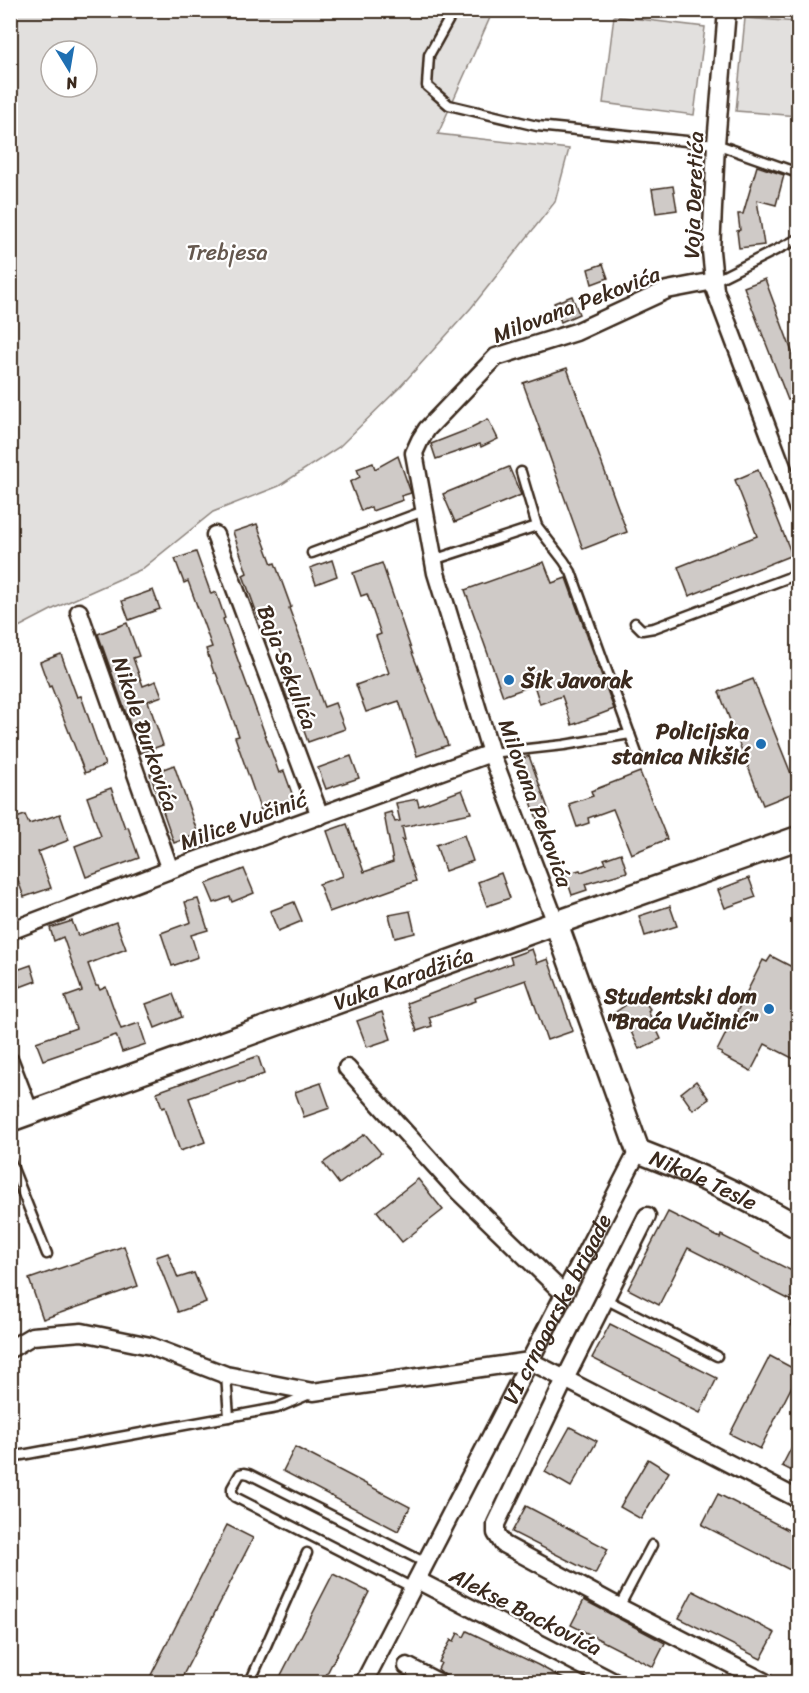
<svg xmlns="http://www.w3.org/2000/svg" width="809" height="1693" viewBox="0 0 809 1693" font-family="Sriracha,sans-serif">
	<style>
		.green { fill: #e2e0de; stroke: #8e857e; stroke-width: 1.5; fill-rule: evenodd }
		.building { fill: #cfcac7; stroke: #3b2a1e; stroke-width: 1.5 }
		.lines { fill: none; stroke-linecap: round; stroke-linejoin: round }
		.lane-casing { stroke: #3b2a1e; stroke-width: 13 }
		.street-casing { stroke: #3b2a1e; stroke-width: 21 }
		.secondary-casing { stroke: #3b2a1e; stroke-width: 27 }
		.lane { stroke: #fff; stroke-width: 8 }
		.street { stroke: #fff; stroke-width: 16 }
		.secondary { stroke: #fff; stroke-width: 22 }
		.poi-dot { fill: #1f6fb2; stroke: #fff; stroke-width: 2 }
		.labels { text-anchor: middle; stroke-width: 4.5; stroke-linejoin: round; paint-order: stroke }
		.street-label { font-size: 22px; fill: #3b2a1e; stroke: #fff }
		.park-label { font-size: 22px; fill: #65584e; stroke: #fff }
		.poi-label { font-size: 22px; font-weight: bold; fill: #3b2a1e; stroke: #fff; text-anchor: end }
	</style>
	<rect width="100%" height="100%" fill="#fff"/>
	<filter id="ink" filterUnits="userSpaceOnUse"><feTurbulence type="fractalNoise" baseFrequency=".0167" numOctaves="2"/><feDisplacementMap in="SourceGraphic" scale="12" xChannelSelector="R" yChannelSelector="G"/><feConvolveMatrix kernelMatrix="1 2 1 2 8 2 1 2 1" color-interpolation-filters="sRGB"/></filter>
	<g filter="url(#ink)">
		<!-- green -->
		<g class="green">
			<path d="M11,11H493L438,134L569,149L555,202L471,308L399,388L339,447L279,486L213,512L142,569L57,607L11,631ZM51,51H87V87H51Z"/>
			<path d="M614,16L705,27L694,115L603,103Z"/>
			<path d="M745,18L798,22V116L736,111Z"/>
		</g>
		<!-- building -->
		<g class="building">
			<path d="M757,166L784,175L776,205L757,200L764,245L739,248L737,231L740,230L738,214H743Z"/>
			<path d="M673,186L677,210L656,213L652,189Z"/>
			<path d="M603,264L608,278L592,284L588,269Z"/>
			<path d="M765,279L798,368V396L788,400L744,287Z"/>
			<path d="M572,296L579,314L561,322L554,303Z"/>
			<path d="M567,368L627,532L583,549L523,383Z"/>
			<path d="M488,419L498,439L481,447L480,444L436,459L431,444L472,428V427Z"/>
			<path d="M398,456L411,493L401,496L403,500L372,511L371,507L361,511L350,482L360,477L357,469L373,463L375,469Z"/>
			<path d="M509,467L521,495L455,522L443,494Z"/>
			<path d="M758,470L792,555L689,596L678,567L757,536L735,480Z"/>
			<path d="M257,524L272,564L275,563L291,607L289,608L302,643H301L324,707L335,703L345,729L308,742L292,698L288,700L282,684L290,681L286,671L288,670L268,615L259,619L243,575L247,573L233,532Z"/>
			<path d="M196,552L211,594L216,592L225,618L223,619L279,773L284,771L294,799L261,811L235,737L239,736L216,673H214L206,649L212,647L188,581L184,583L175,559Z"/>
			<path d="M332,560L337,576L316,584L310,568Z"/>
			<path d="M544,562L552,583L566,578L614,709L572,725L562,696L540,704L534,685L503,696L465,590Z"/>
			<path d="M382,563L413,655L448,745L417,756L399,701L366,712L356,685L389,673L376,636L381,634L367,594L361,596L353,573Z"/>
			<path d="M153,590L160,609L129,620L122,601Z"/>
			<path d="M127,623L139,656L133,658L143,686L156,681L162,696L148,701L163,745L140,753L98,634Z"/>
			<path d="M61,654L77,697L81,696L105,765L85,773L51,686L49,687L40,662Z"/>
			<path d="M753,679L798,791L763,805L719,692Z"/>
			<path d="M351,756L359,778L326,789L318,768Z"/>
			<path d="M529,756L550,814L537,819L517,761Z"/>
			<path d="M174,765L198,834L174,843L150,774Z"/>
			<path d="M640,772L667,839L631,854L613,809L588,818L589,823L577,827L569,804L593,796L591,791Z"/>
			<path d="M111,788L125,828L128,827L139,858L86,877L75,846L101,836L87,797Z"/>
			<path d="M462,790L471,813L402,827L405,840H402L416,881L329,912L319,884L343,876L327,831L347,824L364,872L393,862L384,814L391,812L395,822L400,821L396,803L417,799L419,806Z"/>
			<path d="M60,814L69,840L38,852L51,888L24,897L10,859V820L25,815L29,824Z"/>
			<path d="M464,835L473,861L445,871L436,845Z"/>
			<path d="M621,853L627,872L585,884L587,890L572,895L565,874L580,870L581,872L606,863L604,859Z"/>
			<path d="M244,869L254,893L232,902L230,897L214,903L206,884Z"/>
			<path d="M501,873L510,898L487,906L478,882Z"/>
			<path d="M749,878L756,897L725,908L718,890Z"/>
			<path d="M198,899L208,930L191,935L198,957L172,966L161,933L191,922L185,902Z"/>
			<path d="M294,902L302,921L278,931L270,911Z"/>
			<path d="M670,906L677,926L645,936L639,916Z"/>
			<path d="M410,911L415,933L395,938L389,915Z"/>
			<path d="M72,921L78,936L116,922L126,949L88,964L96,986H98L100,990L106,987L121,1029L139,1023L146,1044L122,1052L116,1035L43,1060L36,1042L76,1028L65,997L82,991L63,937L54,941L50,928Z"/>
			<path d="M532,949L537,963L548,959L573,1031L547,1040L526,980L475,998L476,1001L429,1017L432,1026L417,1031L407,1003L512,963L510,957Z"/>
			<path d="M771,956L798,970V1061L765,1044L751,1071L721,1055L722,1053L717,1051L763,960L767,962Z"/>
			<path d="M31,965L36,981L20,987L14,971Z"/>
			<path d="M173,994L182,1017L155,1028L146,1004Z"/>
			<path d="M640,995L650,1009L648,1011L661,1039L639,1049L628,1025L624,1028L613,1014Z"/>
			<path d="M382,1012L391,1039L367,1047L357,1021Z"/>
			<path d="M258,1056L264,1074L239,1083V1081L189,1098L205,1142L180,1151L165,1107L162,1108L157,1092Z"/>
			<path d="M696,1081L709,1099L693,1110L681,1093Z"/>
			<path d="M321,1083L330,1108L304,1117L295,1092Z"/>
			<path d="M365,1134L381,1153L339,1184L323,1163Z"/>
			<path d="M418,1179L443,1210L402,1242L377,1211Z"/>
			<path d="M668,1212L720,1238L721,1235L798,1274V1304L688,1248L659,1305L628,1289Z"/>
			<path d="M124,1246L138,1286L43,1319L29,1279Z"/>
			<path d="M168,1253L178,1278L194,1273L206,1302L178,1312L156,1257Z"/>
			<path d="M610,1324L717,1378L700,1413L592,1358Z"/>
			<path d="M770,1356L798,1371V1374L760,1449L730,1434Z"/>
			<path d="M570,1427L597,1441L571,1487L545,1472Z"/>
			<path d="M798,1435V1474L782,1466Z"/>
			<path d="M295,1447L410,1507L398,1531L283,1471Z"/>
			<path d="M648,1459L669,1472L641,1519L620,1507Z"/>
			<path d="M718,1494L798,1535V1574L702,1525Z"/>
			<path d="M526,1506L608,1549L595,1574L512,1532Z"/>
			<path d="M227,1525L253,1538L179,1683H147Z"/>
			<path d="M333,1574L369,1592L322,1683H286L279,1679Z"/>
			<path d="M693,1591L775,1633L761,1659L679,1618Z"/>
			<path d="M584,1600L665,1643L653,1667L571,1625Z"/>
			<path d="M467,1631L538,1665L571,1683H451L448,1681L446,1676L438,1669L441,1663L439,1662L451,1640L454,1641L458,1633L464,1637Z"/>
		</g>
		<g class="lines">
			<defs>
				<g id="lane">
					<path d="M454,10L429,55L427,86L449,105L537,126L716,144L798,173"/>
					<path d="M714,281L798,239"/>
					<path d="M521,472L537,526L564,561L571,572L639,759"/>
					<path d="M312,553L424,511"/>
					<path d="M433,560L537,526"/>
					<path d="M635,623L642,630L654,628L798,574"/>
					<path d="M491,753L564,745L630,734"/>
					<path d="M10,1161L47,1254"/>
					<path d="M605,1299L717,1356"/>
					<path d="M797,1323L798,1324"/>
					<path d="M226,1375L229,1417"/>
					<path d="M11,1457L277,1408L310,1394"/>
					<path d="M413,1588L235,1497L232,1493V1488L240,1474L244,1473L249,1474L426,1563"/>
					<path d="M619,1607L652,1545"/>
					<path d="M250,1682L307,1553"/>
				</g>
				<g id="street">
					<path d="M727,10L716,144L711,251L715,290L798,509"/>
					<path d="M215,535L320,816"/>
					<path d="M79,612L170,870"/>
					<path d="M556,923L491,753L436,573L414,453L420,440L427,429L496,357L576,332L667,290L714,281"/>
					<path d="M10,931L170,870L491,753"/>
					<path d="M10,1061L30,1113"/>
					<path d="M347,1068L458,1191L557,1287L565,1293"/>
					<path d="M647,1216L565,1379L496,1524V1533L503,1544L619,1607L765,1682"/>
					<path d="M10,1349L32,1336L82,1332L150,1346L226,1375L313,1392L530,1361L798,1499"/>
					<path d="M417,1580L614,1682"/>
					<path d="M407,1666L438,1682"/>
					<path id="s1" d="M364,1682L638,1151"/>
				</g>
				<g id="secondary">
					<path id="s2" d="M556,923L638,1151C694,1172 747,1198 798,1227"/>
					<path id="s3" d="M10,1120L556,923L798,838"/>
				</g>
			</defs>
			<!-- lane casing -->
			<use href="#lane" class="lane-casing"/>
			<!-- street casing -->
			<use href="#street" class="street-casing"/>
			<!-- secondary casing -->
			<use href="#secondary" class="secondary-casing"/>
			<!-- lane -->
			<use href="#lane" class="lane"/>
			<!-- street -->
			<use href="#street" class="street"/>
			<!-- secondary -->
			<use href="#secondary" class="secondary"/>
		</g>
	</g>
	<!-- markers -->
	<g class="poi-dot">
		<circle cx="509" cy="680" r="6"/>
		<circle cx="761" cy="744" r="6"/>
		<circle cx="769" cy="1009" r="6"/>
	</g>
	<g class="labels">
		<!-- street labels -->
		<g class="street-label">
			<text transform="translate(693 195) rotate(-88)" y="8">Voja Deretića</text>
			<text transform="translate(576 304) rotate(-21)" y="8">Milovana Pekovića</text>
			<text transform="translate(288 667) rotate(69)" y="8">Baja Sekulića</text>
			<text transform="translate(146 734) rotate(71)" y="8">Nikole Đurkovića</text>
			<text transform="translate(536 803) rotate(70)" y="8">Milovana Pekovića</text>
			<text transform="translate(243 820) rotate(-20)" y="8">Milice Vučinić</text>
			<text dy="8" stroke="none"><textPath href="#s3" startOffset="418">Vuka Karadžića</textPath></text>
			<text dy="8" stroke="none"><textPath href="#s2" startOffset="314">Nikole Tesle</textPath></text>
			<text dy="8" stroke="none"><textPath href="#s1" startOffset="420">VI crnogorske brigade</textPath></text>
			<text transform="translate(526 1611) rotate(27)" y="8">Alekse Backovića</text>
		</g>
		<!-- park labels -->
		<g class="park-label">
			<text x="227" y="260">Trebjesa</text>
		</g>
		<!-- poi labels -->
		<g class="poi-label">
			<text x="521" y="688" text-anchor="start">Šik Javorak</text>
			<text x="749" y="739">Policijska<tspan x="749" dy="25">stanica Nikšić</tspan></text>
			<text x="757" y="1004">Studentski dom<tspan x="757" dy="25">"Braća Vučinić"</tspan></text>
		</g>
	</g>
	<!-- margin -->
	<rect width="809" height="1693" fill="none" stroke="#fff" stroke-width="36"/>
	<rect x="18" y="18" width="773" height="1657" fill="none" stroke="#3b2a1e" stroke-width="2" filter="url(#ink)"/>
	<!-- north arrow -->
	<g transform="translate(69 69) rotate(169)"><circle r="28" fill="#ffffff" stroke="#b1aaa5" stroke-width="1.5"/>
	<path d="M0-4.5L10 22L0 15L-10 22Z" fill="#1f6fb2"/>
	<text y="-9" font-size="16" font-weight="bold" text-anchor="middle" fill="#3b2a1e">N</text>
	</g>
</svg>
